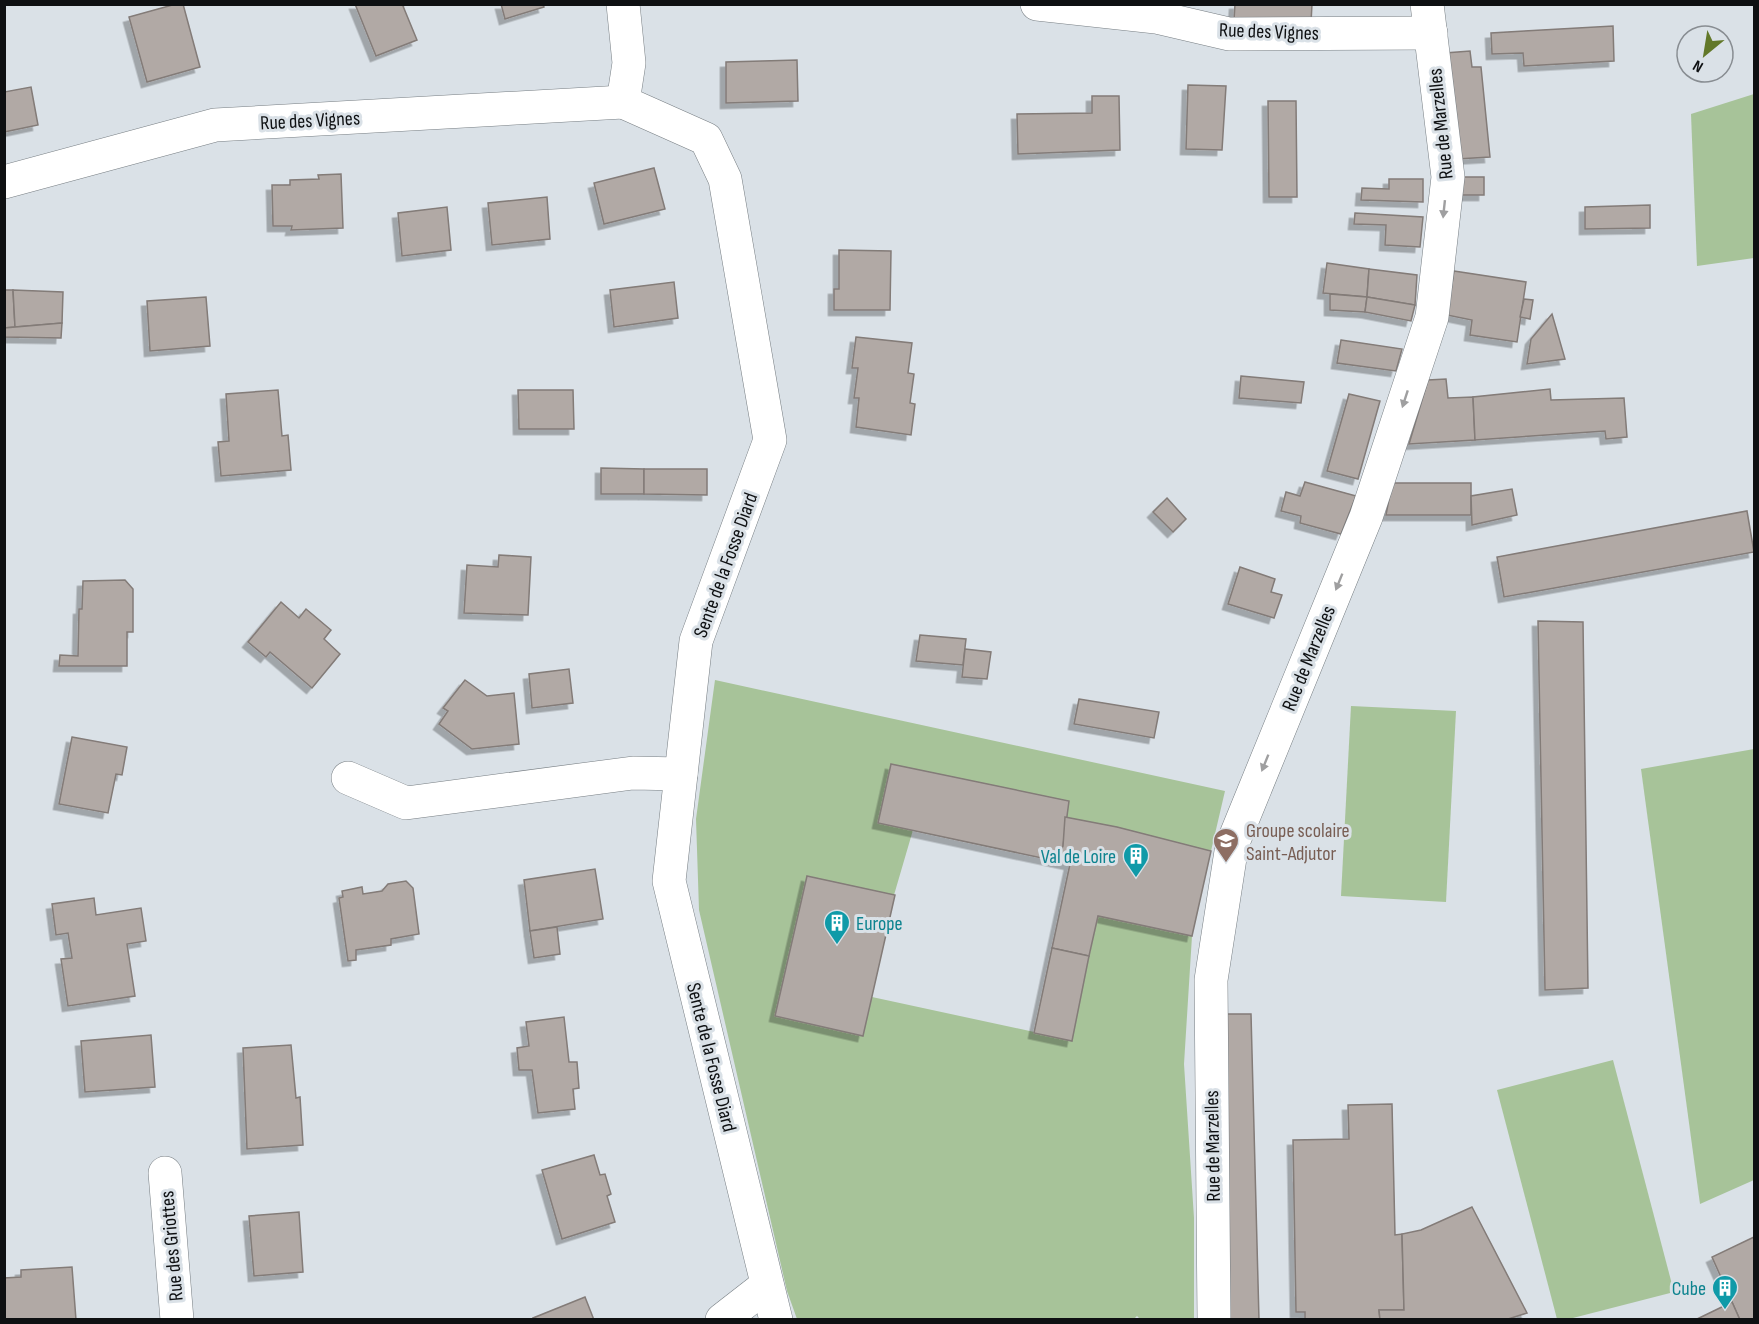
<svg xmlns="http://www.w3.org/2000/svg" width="1759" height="1324" viewBox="0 0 1759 1324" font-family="'Sofia Sans Condensed',sans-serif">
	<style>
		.green { fill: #a7c399 }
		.building { fill: #b1a9a5; stroke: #837b78; stroke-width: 1.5; filter: url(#shadow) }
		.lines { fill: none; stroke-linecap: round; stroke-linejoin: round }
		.minor-casing { stroke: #777e83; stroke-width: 34 }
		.minor { stroke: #fff; stroke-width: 33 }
		.oneway { fill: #9f9fa0 }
		.labels { text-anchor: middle; stroke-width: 6; stroke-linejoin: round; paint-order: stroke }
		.street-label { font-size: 20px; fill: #0e1012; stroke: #dae1e7 }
		.education-label { font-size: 20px; fill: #785e54; stroke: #dae1e7; text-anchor: start }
		.culture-label { font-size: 20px; fill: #0d838f; stroke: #dae1e7; text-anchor: end }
	</style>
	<defs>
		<filter id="shadow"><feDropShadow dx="-5.5" dy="5.5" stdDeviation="0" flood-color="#0004"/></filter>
	</defs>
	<rect width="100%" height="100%" fill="#dae1e7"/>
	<!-- green -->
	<g class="green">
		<path d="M1754,94V258L1697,266L1691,114Z"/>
		<path d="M715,680L1225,791L1211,851L1065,817L913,830L894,895L807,877L775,1016L863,1036L872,997L1071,1040L1098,916L1192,936L1184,1064L1194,1218V1319H1140L1137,1316L1133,1320L797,1319L787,1291L699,910L696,819Z"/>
		<path d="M1351,706L1456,711L1446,902L1341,896Z"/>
		<path d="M1754,749V1180L1700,1204L1641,769Z"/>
		<path d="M1613,1060L1674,1292L1569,1319H1557L1497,1090Z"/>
	</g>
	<!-- building -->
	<g class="building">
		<path d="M176,4H183L200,67L147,82L129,17Z"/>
		<path d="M355,4H407L403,6L417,40L376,56Z"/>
		<path d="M501,4H543L544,7L505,19Z"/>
		<path d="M1235,4H1312L1311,23L1234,20Z"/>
		<path d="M1613,26L1614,61L1524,66L1523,53L1492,54L1491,33Z"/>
		<path d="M1470,51L1472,67H1481L1490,157L1457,159L1445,53Z"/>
		<path d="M797,60L798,101L726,103V62Z"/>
		<path d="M1188,85L1226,86L1222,150L1186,149Z"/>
		<path d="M31,87L38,125L4,132V92Z"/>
		<path d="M1092,96H1119L1120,150L1018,154L1017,114L1092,113Z"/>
		<path d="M1268,101H1296L1297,197H1269Z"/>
		<path d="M654,168L665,209L604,224L594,183Z"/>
		<path d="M341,174L343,228L291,230L292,226H273L272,185H290V180L319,179L318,175Z"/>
		<rect x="1458" y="177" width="26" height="18"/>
		<path d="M1389,179H1423V202L1361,200L1362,188L1389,189Z"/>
		<path d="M547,197L550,239L492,245L488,203Z"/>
		<path d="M1650,205V228L1585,229V207Z"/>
		<path d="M447,207L451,250L402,256L398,213Z"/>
		<path d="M1355,213L1423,217L1420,247L1385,245L1386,225L1354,224Z"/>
		<path d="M839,250L891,251L890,310H834V289H839Z"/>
		<path d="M1327,263L1369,269L1367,297L1323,293Z"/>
		<path d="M1369,269L1417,275L1415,305L1367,297Z"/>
		<path d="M1454,271L1526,282L1517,342L1470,335L1472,320L1447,315Z"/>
		<path d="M674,282L678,318L614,327L610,290Z"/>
		<path d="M4,290H13L15,327L4,328Z"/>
		<path d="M13,290L63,292L62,323L15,327Z"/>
		<path d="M1330,294L1367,297L1365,312L1330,310Z"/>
		<path d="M206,297L210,346L150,351L147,301Z"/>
		<path d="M1367,297L1415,305L1411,321L1365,312Z"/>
		<path d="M1524,299L1533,300L1530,319L1520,317Z"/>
		<path d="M1552,314L1565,359L1527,364L1531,339Z"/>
		<path d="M62,323L61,338L4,337V328Z"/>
		<path d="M856,337L912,343L908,373L914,374L910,403L915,404L911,435L856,427L859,398H854L858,368H852Z"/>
		<path d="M1341,340L1402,349L1396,371L1337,363Z"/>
		<path d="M1241,376L1304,382L1301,403L1239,398Z"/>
		<path d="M1446,379L1448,398L1473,397L1475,440L1409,444L1428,380Z"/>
		<path d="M1550,389L1551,400L1624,398L1627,437L1606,439L1605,431L1475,440L1473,397Z"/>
		<path d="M278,390L282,436L288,435L291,470L221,476L218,442L229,441L226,394Z"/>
		<path d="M518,390H573L574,429H519Z"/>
		<path d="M1349,394L1380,401L1358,479L1327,471Z"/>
		<path d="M601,468L644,469V494H601Z"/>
		<path d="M644,469H707V495L644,494Z"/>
		<path d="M1305,482L1356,496L1341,534L1300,523L1301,516L1281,511L1286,492L1300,496Z"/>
		<path d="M1392,483H1471V515H1386Z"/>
		<path d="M1512,489L1517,515L1472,525L1471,496Z"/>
		<path d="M1167,498L1186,519L1173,532L1153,512Z"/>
		<path d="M1747,511L1754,552L1504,597L1497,557Z"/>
		<path d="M499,555L531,557L528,615L464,613L467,565L498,567Z"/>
		<path d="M1240,567L1275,579L1271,592L1282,595L1274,618L1228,604Z"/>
		<path d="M125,580L133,589V632H127V666H59L60,655L78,656L79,609H82L83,581Z"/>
		<path d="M281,602L299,618L306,609L331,630L324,639L340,654L312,688L270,652L266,657L248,642Z"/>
		<path d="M1538,621L1583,622L1588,988L1545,990Z"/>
		<path d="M920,635L966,639L963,665L916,661Z"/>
		<path d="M965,649L991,652L987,679L962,677Z"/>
		<path d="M569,669L573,703L532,708L529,674Z"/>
		<path d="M465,680L487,696L514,693L519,744L472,749L439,724L448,711L443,708Z"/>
		<path d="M1079,699L1159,712L1154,738L1074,724Z"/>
		<path d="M72,737L127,747L122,775L116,774L108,813L59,804Z"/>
		<path d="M891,764L1069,801L1063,846L1056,861L878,823Z"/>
		<path d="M1065,817L1117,827L1211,851L1192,936L1098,916L1089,956L1052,948L1070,864L1056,861L1063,846Z"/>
		<path d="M595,869L603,919L530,931L524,880Z"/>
		<path d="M807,876L895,895L863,1036L775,1016Z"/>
		<path d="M406,881L413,888L419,934L391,939V945L356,950V960L348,961L339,898L343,897L342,891L362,887L363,894L382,891L388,884Z"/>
		<path d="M94,898L96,915L141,908L146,941L127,944L135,996L68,1006L61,959L72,958L68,933L56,935L52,904Z"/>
		<path d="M557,927L560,954L534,958L530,931Z"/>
		<path d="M1052,948L1089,956L1072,1041L1034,1033Z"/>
		<path d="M1223,1014H1251L1259,1320H1228Z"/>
		<path d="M564,1017L569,1062H577L579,1088L573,1089L575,1109L538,1113L532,1070H519L517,1048L529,1046L526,1022Z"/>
		<path d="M151,1035L155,1087L85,1092L81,1041Z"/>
		<path d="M291,1045L296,1098L300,1097L303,1145L247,1149L243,1048Z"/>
		<path d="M1392,1104L1395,1235L1402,1234L1404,1310H1379L1380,1320H1305V1312H1296L1293,1140L1349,1139L1348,1105Z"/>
		<path d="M594,1155L600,1175L605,1174L611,1194L607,1196L615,1222L562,1239L542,1170Z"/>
		<path d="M1472,1207L1527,1313L1505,1320H1380L1379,1310H1404L1402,1234L1421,1230Z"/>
		<path d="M299,1212L303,1272L254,1276L249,1216Z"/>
		<path d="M1754,1237V1320H1740L1712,1257Z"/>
		<path d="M72,1267L76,1320H4V1278L21,1277V1270Z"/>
		<path d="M585,1297L594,1320H534L533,1318Z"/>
		<path d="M1732,1302L1740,1320H1695Z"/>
	</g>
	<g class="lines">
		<defs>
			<g id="minor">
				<path d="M623,4L629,63L623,102L706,139L725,179L770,440L696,641L669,881L776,1320"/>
				<path d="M1037,4L1156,17L1229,34L1431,33"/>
				<path d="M4,182L215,125L623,102"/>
				<path d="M348,778L406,803L633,773L681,774"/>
				<path d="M165,1173L177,1320"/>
				<path d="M722,1320L767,1285"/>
				<path d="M1214,1320L1211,980L1232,845L1366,517L1432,317L1448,177L1427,4"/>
			</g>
		</defs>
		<!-- minor casing -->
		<use href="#minor" class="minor-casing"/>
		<!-- minor -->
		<use href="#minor" class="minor"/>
	</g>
	<!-- one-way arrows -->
	<defs><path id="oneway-solid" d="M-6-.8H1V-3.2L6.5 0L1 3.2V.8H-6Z" transform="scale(1.5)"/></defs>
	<g class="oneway">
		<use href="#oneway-solid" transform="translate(1444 209) rotate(96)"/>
		<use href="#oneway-solid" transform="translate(1405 399) rotate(108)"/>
		<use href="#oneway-solid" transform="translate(1339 582) rotate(112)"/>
		<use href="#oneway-solid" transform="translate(1265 763) rotate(112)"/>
	</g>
	<!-- icons -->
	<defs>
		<symbol id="school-pin" viewBox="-11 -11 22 30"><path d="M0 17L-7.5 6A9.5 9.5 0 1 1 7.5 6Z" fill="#8d6e63" stroke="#dae1e7"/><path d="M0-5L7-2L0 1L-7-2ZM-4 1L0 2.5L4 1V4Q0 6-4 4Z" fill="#fff"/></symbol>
		<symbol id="building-pin" viewBox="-11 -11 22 30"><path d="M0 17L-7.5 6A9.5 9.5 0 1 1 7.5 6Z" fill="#0f9aa8" stroke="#dae1e7"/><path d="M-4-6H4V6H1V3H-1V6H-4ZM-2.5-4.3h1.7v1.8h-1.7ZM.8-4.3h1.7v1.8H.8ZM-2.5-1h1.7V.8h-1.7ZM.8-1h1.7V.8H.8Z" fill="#fff"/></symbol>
	</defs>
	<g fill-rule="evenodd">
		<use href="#school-pin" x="1211" y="826" width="30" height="40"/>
		<use href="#building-pin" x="1121" y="841" width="30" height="40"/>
		<use href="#building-pin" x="822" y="908" width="30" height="40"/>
		<use href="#building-pin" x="1710" y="1273" width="30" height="40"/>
	</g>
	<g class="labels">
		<!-- street labels -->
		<g class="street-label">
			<text transform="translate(1269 31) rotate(2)" y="7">Rue des Vignes</text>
			<text transform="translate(310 120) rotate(-3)" y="7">Rue des Vignes</text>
			<text transform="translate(1440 124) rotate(-96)" y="7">Rue de Marzelles</text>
			<text transform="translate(725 565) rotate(-70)" y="7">Sente de la Fosse Diard</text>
			<text transform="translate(1308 658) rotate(-68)" y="7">Rue de Marzelles</text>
			<text transform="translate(712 1057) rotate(76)" y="7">Sente de la Fosse Diard</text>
			<text transform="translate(1212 1146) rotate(-91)" y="7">Rue de Marzelles</text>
			<text transform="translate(171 1246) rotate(-95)" y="7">Rue des Griottes</text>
		</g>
		<!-- education labels -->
		<g class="education-label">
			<text x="1246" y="837">Groupe scolaire<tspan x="1246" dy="23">Saint-Adjutor</tspan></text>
		</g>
		<!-- culture labels -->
		<g class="culture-label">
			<text x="1116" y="863">Val de Loire</text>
			<text x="856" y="930" text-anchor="start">Europe</text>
			<text x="1706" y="1295">Cube</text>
		</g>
	</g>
	<!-- border -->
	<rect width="1759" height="1324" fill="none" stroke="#0e1012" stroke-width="12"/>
	<!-- north arrow -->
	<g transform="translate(1705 54) rotate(210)"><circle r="28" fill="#dae1e7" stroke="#888d92" stroke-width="1.5"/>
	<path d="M0-4.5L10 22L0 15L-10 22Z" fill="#627829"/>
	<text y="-9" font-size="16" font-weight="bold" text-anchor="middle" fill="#0e1012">N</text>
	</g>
</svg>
